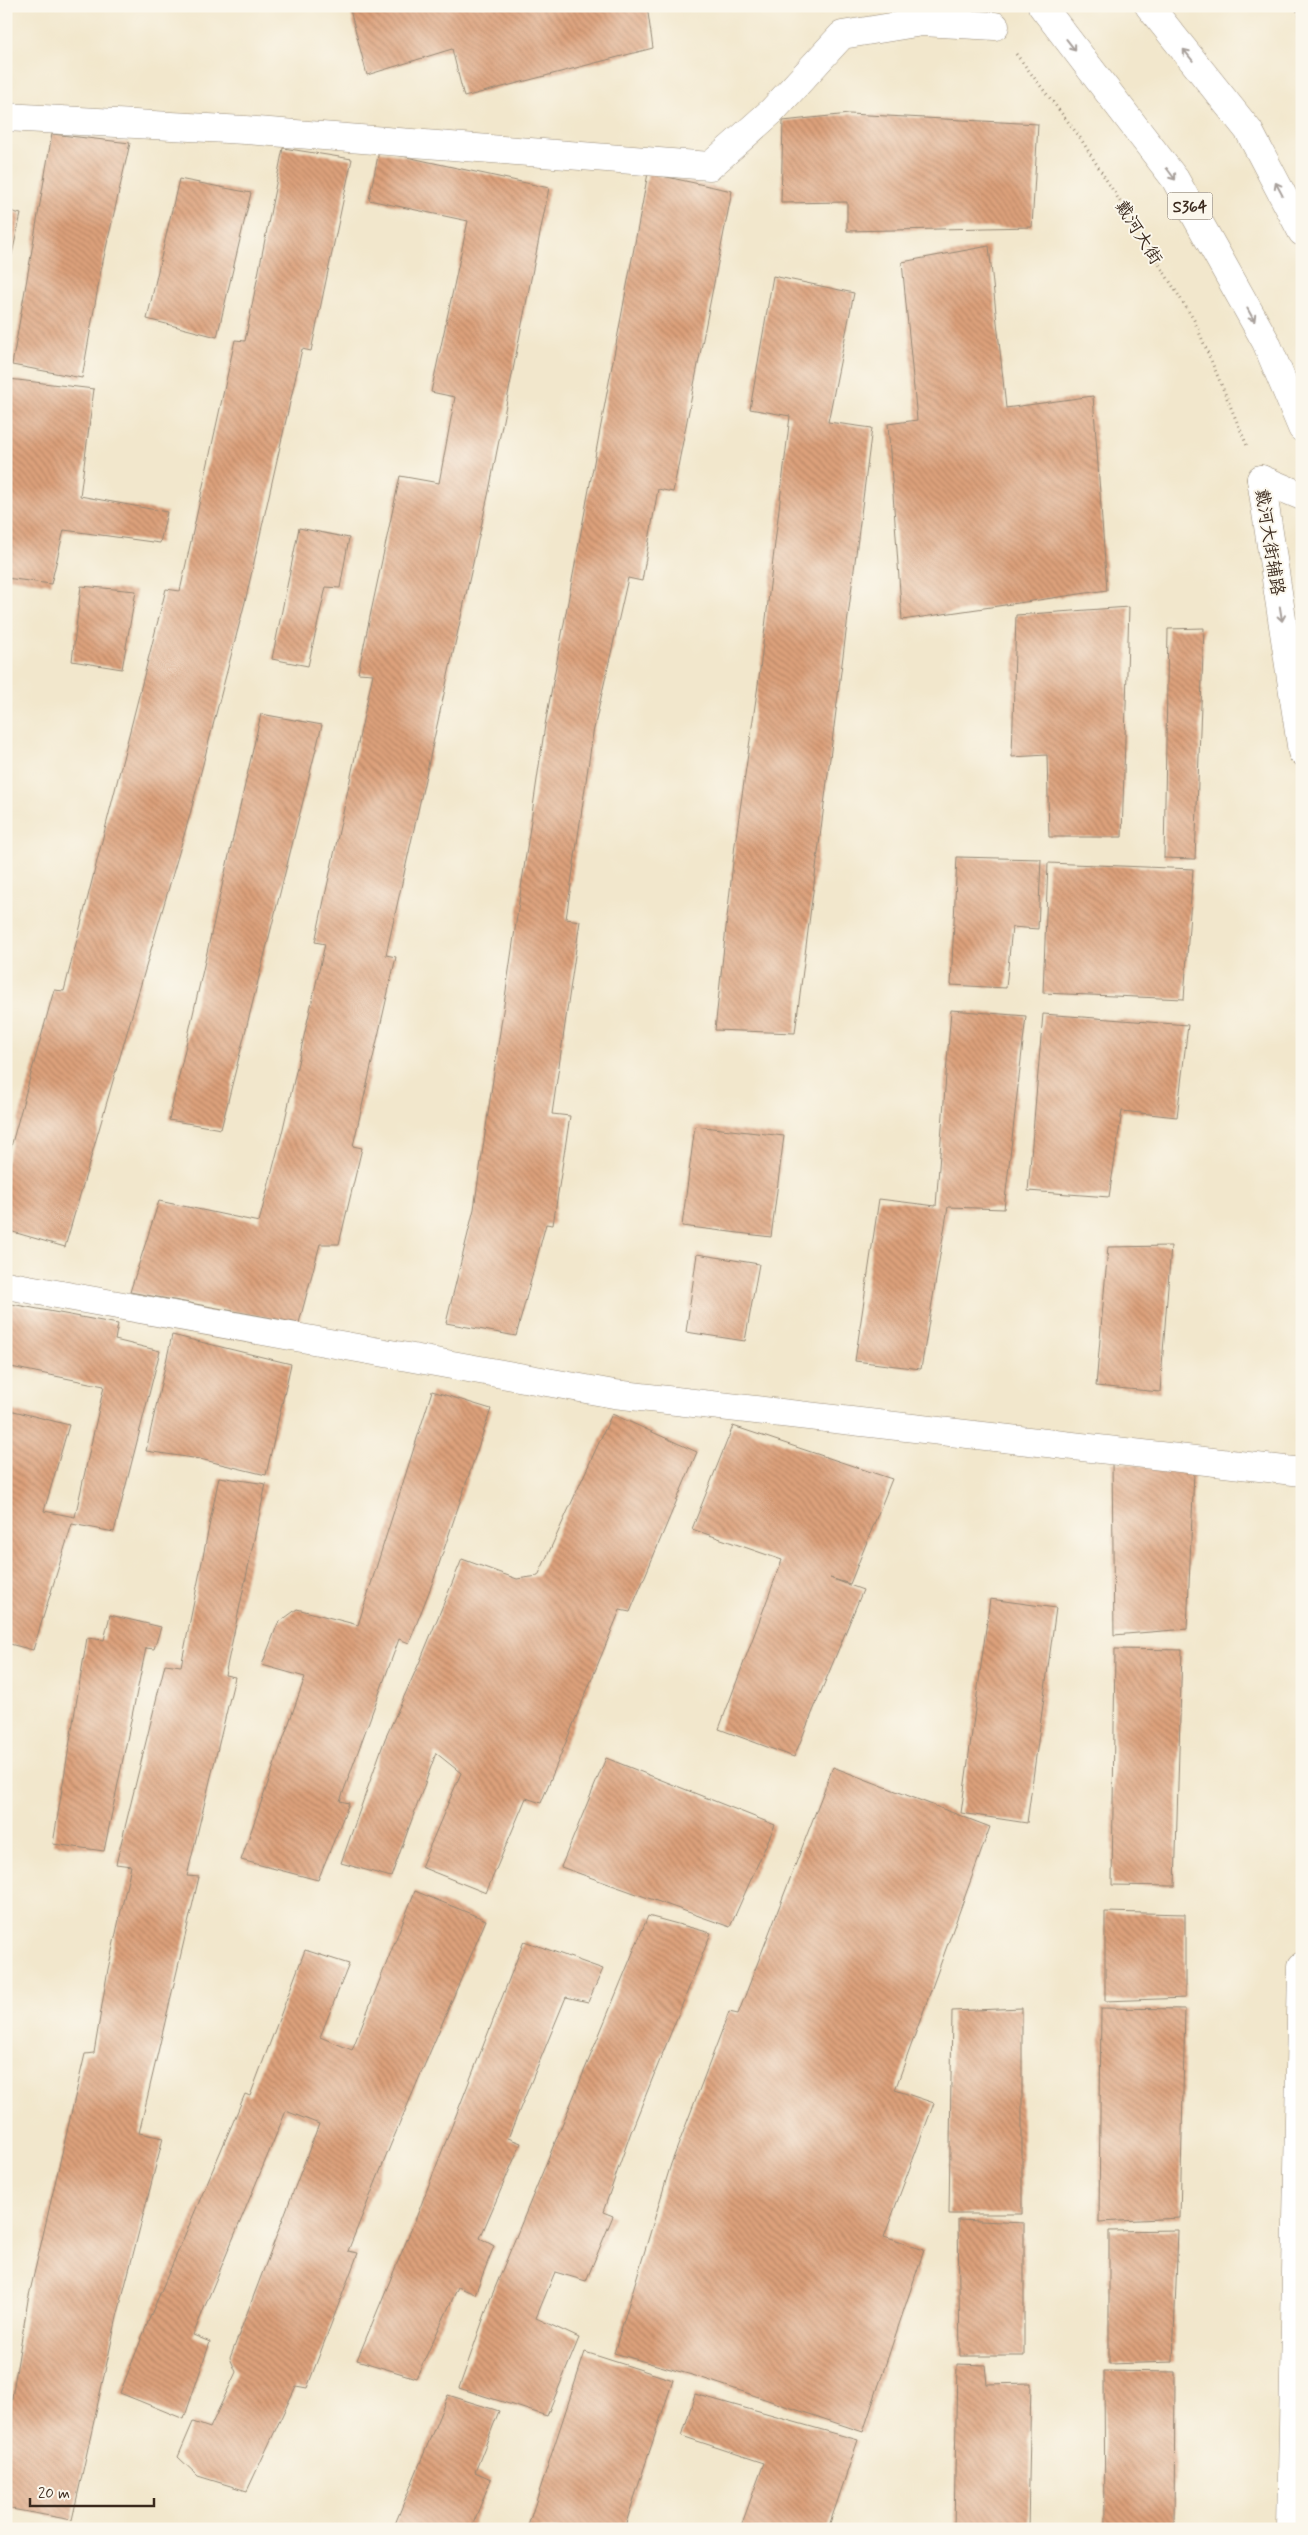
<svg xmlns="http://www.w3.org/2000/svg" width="1308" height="2535" viewBox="0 0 1308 2535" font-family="Mynerve,'LXGW WenKai TC',sans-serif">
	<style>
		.building { fill: url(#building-back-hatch) }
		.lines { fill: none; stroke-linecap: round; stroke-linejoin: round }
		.minor-casing { stroke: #968875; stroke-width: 29 }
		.major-casing { stroke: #968875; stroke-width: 29 }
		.path { stroke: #968875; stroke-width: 3; stroke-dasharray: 1 4; stroke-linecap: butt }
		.minor { stroke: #fff; stroke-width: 28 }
		.major { stroke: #fff; stroke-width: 28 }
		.oneway { stroke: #a79f9a }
		.labels { text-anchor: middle; stroke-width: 4; stroke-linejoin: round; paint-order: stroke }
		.shield { fill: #fbf7ec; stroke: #75685c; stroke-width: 1 }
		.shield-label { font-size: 16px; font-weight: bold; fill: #3b2a1e }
		.street-label { font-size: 18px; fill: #3b2a1e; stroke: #fbf7ec }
	</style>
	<defs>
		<pattern id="building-back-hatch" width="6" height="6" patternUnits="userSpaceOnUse" patternTransform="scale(1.25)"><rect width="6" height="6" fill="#dda17b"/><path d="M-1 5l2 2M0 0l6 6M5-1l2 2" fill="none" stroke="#b48364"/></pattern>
	</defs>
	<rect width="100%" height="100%" fill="#fbf7ec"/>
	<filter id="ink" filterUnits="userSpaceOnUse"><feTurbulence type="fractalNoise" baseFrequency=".02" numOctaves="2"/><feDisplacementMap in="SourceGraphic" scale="10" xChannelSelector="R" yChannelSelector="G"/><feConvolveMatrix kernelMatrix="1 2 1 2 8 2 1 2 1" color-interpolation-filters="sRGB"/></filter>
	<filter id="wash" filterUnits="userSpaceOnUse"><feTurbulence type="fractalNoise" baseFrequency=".0096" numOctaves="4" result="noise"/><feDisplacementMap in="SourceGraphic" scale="20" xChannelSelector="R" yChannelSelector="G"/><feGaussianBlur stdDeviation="1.12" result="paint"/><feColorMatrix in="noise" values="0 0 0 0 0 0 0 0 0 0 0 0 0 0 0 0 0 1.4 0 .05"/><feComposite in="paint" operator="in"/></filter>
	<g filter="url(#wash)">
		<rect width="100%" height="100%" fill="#f2e7cc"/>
		<g id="blocks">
			<!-- building -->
			<g class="building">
				<path d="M349,6H647L653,48L464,97L452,49L367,75Z"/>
				<path d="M849,114L1038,124L1032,227L847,231V202L781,203L783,121Z"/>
				<path d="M52,134L130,143L101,270L82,378L12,365Z"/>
				<path d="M283,148L352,159L311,351L302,349L245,602L189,818L65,1247L6,1230V1165L54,990L64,991L166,589L180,591L235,340L245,341Z"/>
				<path d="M379,151L549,188L489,491L386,955L396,957L353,1146L362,1148L339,1244H320L299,1323L130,1292L159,1201L259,1222L282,1133L325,944L315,942L373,674L358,673L400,476L439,483L455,397L431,392L468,221L369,200Z"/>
				<path d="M648,173L732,191L673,492L658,489L642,581L628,578L593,733L566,919L580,921L552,1114L570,1116L553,1225L546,1224L516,1336L446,1323L474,1209L545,725Z"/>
				<path d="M179,179L251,193L217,337L147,319Z"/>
				<path d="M6,210L21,214L7,276H6Z"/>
				<path d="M989,246L1006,408L1093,396L1107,590L902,620L888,424L917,420L902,262Z"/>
				<path d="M773,276L854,293L828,422L872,428L795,1033L715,1030L735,844L759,678L790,416L750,409Z"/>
				<path d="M9,379L94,389L80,496L167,512L160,543L64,530L51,584L6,578V399Z"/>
				<path d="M299,528L349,538L340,588L326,587L308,666L272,659Z"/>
				<path d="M81,586L136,591L122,669L72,661Z"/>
				<path d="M1129,607L1122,837H1049L1047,755L1012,757L1016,615Z"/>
				<path d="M1204,628L1195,859L1164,858L1168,629Z"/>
				<path d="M261,714L322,725L221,1129L169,1120Z"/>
				<path d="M957,857L1041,859L1038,929L1012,927L1006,988L951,985Z"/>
				<path d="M1048,863L1193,869L1184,999L1043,993Z"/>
				<path d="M951,1010L1026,1016L1004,1209L948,1207L921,1369L855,1361L879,1199L936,1206Z"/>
				<path d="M1043,1014L1188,1025L1177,1117L1122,1111L1109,1197L1028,1191Z"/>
				<path d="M695,1126L784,1136L771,1237L682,1226Z"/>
				<path d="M1171,1246L1160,1392L1096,1386L1108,1247Z"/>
				<path d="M697,1254L759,1264L745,1341L686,1332Z"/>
				<path d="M6,1303L118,1324L115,1340L160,1351L114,1532L72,1524L33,1650L6,1643V1409L69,1425L44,1511L75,1517L104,1386L6,1366Z"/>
				<path d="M172,1335L291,1364L266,1475L200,1459L146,1451Z"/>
				<path d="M432,1391L491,1409L434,1579L409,1643L399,1639L340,1801L349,1803L318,1880L241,1860L305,1677L262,1665L278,1623L297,1609L358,1625Z"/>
				<path d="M612,1414L697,1452L630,1612L620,1610L541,1803L526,1798L486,1893L421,1867L461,1773L436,1753L391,1877L341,1863L385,1739L420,1661L462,1559L517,1579L538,1576Z"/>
				<path d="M733,1426L892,1479L850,1584L830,1578L863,1590L794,1757L719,1729L782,1560L692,1529Z"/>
				<path d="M1112,1462L1194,1472L1187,1629L1114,1635Z"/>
				<path d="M219,1477L266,1484L225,1675L235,1677L187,1876L199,1877L139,2133L163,2138L117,2317L72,2520L6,2508V2434L28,2300L85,2054L94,2053L108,1969L131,1866L116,1864L165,1664L181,1666Z"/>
				<path d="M990,1599L1056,1608L1027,1823L961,1813Z"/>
				<path d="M110,1615L161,1627L154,1649L146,1648L104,1851L53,1844L87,1638L104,1640Z"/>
				<path d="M1115,1649L1182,1650L1175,1886L1112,1885Z"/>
				<path d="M606,1758L775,1825L730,1927L561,1867Z"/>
				<path d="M833,1767L990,1827L895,2090L934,2103L884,2237L924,2250L863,2432L699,2377L614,2353L671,2164L729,2012L738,2014Z"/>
				<path d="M415,1891L486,1920L391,2144L348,2251L358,2253L307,2388L296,2386L247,2491L198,2476L178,2457L193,2422L210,2428L236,2372L230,2358L319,2124L286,2111L193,2335L210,2342L184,2419L120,2393L150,2317L245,2094L250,2096L305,1950L349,1964L320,2037L352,2050Z"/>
				<path d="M1105,1912L1185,1914V1998L1105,2001Z"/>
				<path d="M648,1916L711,1933L631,2132L603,2212L613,2216L586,2281L555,2272L536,2318L579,2338L547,2416L459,2388L490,2300Z"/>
				<path d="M524,1941L603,1969L588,2002L566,1997L508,2138L521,2143L480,2238L494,2246L475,2294L458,2287L416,2378L357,2360L416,2218Z"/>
				<path d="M1022,2008V2214H949L952,2011Z"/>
				<path d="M1101,2008L1185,2009L1180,2218L1099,2222Z"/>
				<path d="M958,2220L1024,2223V2356H960Z"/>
				<path d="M1178,2230L1173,2362L1109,2364V2231Z"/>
				<path d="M585,2352L673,2380L624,2529H527Z"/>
				<path d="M957,2364L985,2365L987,2384L1031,2383L1028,2529H954Z"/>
				<path d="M1104,2371L1175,2372L1174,2529H1105Z"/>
				<path d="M695,2394L858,2440L828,2529H740L764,2463L682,2436Z"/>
				<path d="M448,2395L499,2411L475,2472L491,2479L471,2529H393Z"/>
			</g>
		</g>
	</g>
	<g filter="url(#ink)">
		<use href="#blocks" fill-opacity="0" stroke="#968875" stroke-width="1"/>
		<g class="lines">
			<defs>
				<g id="minor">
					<path d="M6,117L245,130L710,166L772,111L842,35L922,22L995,26"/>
					<path d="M1261,479L1302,752"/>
					<path d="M1261,479L1302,496"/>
					<path d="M6,1285L614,1394L1302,1472"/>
					<path d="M1291,2529L1302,1966"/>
				</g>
				<g id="major">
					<path d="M1042,6L1175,179L1266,342L1302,428"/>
					<path d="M1149,6L1249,131L1302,232"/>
				</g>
			</defs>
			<!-- minor casing -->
			<use href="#minor" class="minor-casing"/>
			<!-- major casing -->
			<use href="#major" class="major-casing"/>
			<!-- path -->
			<g class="path">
				<path d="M1295,6L1302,19"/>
				<path d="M1016,54L1079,136L1194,320L1248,448"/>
			</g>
			<!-- minor -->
			<use href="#minor" class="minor"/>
			<!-- major -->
			<use href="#major" class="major"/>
		</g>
		<!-- one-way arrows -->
		<defs><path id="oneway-shaft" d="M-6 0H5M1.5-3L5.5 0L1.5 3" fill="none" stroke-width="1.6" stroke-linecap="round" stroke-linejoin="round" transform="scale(1.25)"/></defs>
		<g class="oneway">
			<use href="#oneway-shaft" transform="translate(1071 45) rotate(52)"/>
			<use href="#oneway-shaft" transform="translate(1188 55) rotate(-129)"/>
			<use href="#oneway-shaft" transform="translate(1171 174) rotate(53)"/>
			<use href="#oneway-shaft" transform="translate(1279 189) rotate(-118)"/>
			<use href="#oneway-shaft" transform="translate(1251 315) rotate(61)"/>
			<use href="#oneway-shaft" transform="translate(1281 614) rotate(81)"/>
		</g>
	</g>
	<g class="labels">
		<!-- shield labels -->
		<rect class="shield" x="1167.5" y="192.5" width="45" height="27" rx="4"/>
		<g class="shield-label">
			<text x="1190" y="212">S364</text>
		</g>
		<!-- street labels -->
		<g class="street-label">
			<text transform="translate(1139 232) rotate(58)" y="6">戴河大街</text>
			<text transform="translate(1270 542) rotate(81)" y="6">戴河大街辅路</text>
		</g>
	</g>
	<!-- margin -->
	<rect width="1308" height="2535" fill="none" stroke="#fbf7ec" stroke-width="25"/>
	<!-- scale -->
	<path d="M30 2498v8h124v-8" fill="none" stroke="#3b2a1e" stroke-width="2.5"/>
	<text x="38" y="2498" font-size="15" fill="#3b2a1e" stroke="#fbf7ec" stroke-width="4" paint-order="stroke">20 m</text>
</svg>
